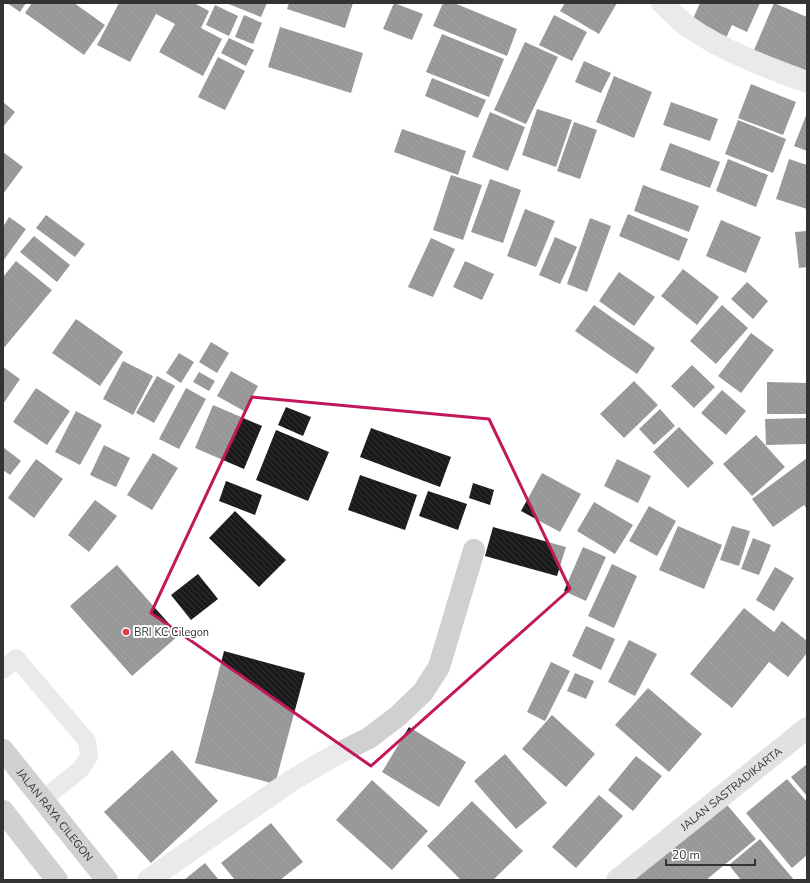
<svg xmlns="http://www.w3.org/2000/svg" width="810" height="883" viewBox="0 0 810 883" font-family="'Nunito Sans',sans-serif">
	<style>
		.building { fill: url(#building-back-hatch) }
		.lines { fill: none; stroke-linecap: round; stroke-linejoin: round }
		.lane { stroke: #d0d0d0; stroke-width: 18 }
		.street { stroke: #d0d0d0; stroke-width: 22 }
		.secondary { stroke: #bdbdbd; stroke-width: 22 }
		.highway { stroke: #9a9a9a; stroke-width: 22 }
		.marked { fill: none; stroke: #c2185b; stroke-width: 3; stroke-linejoin: round }
		.poi-dot { fill: #e63946; stroke: #fff; stroke-width: 1.5 }
		.labels { text-anchor: middle; stroke-width: 4; stroke-linejoin: round; paint-order: stroke }
		.poi-label { font-size: 11px; fill: #333; stroke: #fff; text-anchor: start }
		.street-label { font-size: 11px; fill: #333; stroke: #fff }
	</style>
	<defs>
		<pattern id="building-back-hatch" width="6" height="6" patternUnits="userSpaceOnUse"><rect width="6" height="6" fill="#1a1a1a"/><path d="M-1 5l2 2M0 0l6 6M5-1l2 2" fill="none" stroke="#333"/></pattern>
	</defs>
	<rect width="100%" height="100%" fill="#fff"/>
	<!-- building -->
	<g class="building">
		<path d="M7,3H26L20,12Z"/>
		<path d="M32,3H74L105,25L84,55L25,13Z"/>
		<path d="M119,3H194L209,11L201,28L222,39L203,76L159,52L175,24L156,14L130,62L97,45Z"/>
		<path d="M226,3H267L261,17Z"/>
		<path d="M289,3H353L345,28L287,9Z"/>
		<path d="M394,3L423,14L412,40L383,29Z"/>
		<path d="M443,3H454L517,29L507,56L433,26Z"/>
		<path d="M565,3H617L599,34L560,11Z"/>
		<path d="M700,3H760L747,32L732,25L726,38L691,23Z"/>
		<path d="M774,3L807,17V68L802,78L751,57Z"/>
		<path d="M215,5L238,16L229,36L206,25Z"/>
		<path d="M244,15L262,23L253,44L235,37Z"/>
		<path d="M554,15L587,32L572,61L539,45Z"/>
		<path d="M280,27L363,53L351,93L268,67Z"/>
		<path d="M442,34L504,59L489,97L426,72Z"/>
		<path d="M229,38L254,50L246,66L221,53Z"/>
		<path d="M525,42L558,57L526,124L494,110Z"/>
		<path d="M218,57L245,71L225,110L198,97Z"/>
		<path d="M584,61L611,73L601,93L575,82Z"/>
		<path d="M614,76L652,92L634,138L596,122Z"/>
		<path d="M432,78L486,100L478,118L425,96Z"/>
		<path d="M751,84L796,102L783,135L738,118Z"/>
		<path d="M3,102L15,112L3,127Z"/>
		<path d="M671,102L718,119L710,141L663,125Z"/>
		<path d="M537,109L572,120L556,167L522,155Z"/>
		<path d="M490,112L525,127L508,171L472,157Z"/>
		<path d="M807,113V151L794,146Z"/>
		<path d="M738,120L786,139L773,173L725,154Z"/>
		<path d="M574,122L597,130L580,179L557,171Z"/>
		<path d="M402,129L466,151L458,175L394,152Z"/>
		<path d="M670,143L720,162L710,188L660,170Z"/>
		<path d="M3,152L23,167L3,194Z"/>
		<path d="M728,159L768,175L756,207L716,191Z"/>
		<path d="M789,159L807,165V209L776,199Z"/>
		<path d="M451,175L482,185L463,240L433,230Z"/>
		<path d="M490,179L521,190L503,243L471,232Z"/>
		<path d="M643,185L699,206L689,232L634,211Z"/>
		<path d="M525,209L555,221L536,267L507,256Z"/>
		<path d="M628,214L688,239L679,261L619,236Z"/>
		<path d="M46,215L85,244L75,257L36,228Z"/>
		<path d="M9,217L26,229L3,261V227Z"/>
		<path d="M590,218L611,226L587,292L567,284Z"/>
		<path d="M721,220L761,237L746,273L706,256Z"/>
		<path d="M807,231V267L799,268L795,232Z"/>
		<path d="M34,236L70,265L57,282L20,252Z"/>
		<path d="M555,237L577,247L560,284L539,275Z"/>
		<path d="M431,238L455,249L433,297L408,287Z"/>
		<path d="M16,261L52,290L3,349V277Z"/>
		<path d="M465,261L494,274L482,300L453,287Z"/>
		<path d="M683,269L719,297L697,325L661,296Z"/>
		<path d="M619,272L655,297L634,326L599,301Z"/>
		<path d="M747,282L768,301L753,319L731,299Z"/>
		<path d="M594,305L655,348L637,374L575,331Z"/>
		<path d="M722,305L748,328L716,364L690,341Z"/>
		<path d="M76,319L123,352L100,386L52,353Z"/>
		<path d="M751,333L774,350L741,393L718,376Z"/>
		<path d="M211,342L229,353L217,373L199,362Z"/>
		<path d="M179,353L194,362L181,383L166,373Z"/>
		<path d="M123,361L153,376L133,415L103,399Z"/>
		<path d="M692,365L715,387L694,408L671,386Z"/>
		<path d="M3,367L20,379L3,404Z"/>
		<path d="M231,371L258,386L244,411L217,396Z"/>
		<path d="M199,372L215,381L209,391L193,382Z"/>
		<path d="M157,376L175,386L154,423L136,413Z"/>
		<path d="M634,381L658,405L624,438L600,414Z"/>
		<path d="M767,382L807,383V414H767Z"/>
		<path d="M36,388L70,411L47,445L13,422Z"/>
		<path d="M186,388L206,399L179,449L159,439Z"/>
		<path d="M722,390L746,411L726,435L701,413Z"/>
		<path d="M213,405L262,426L244,469L195,448Z"/>
		<path d="M286,407L311,417L303,436L278,425Z"/>
		<path d="M660,409L675,426L654,445L639,429Z"/>
		<path d="M76,411L102,425L80,465L55,452Z"/>
		<path d="M807,418V444L766,445L765,419Z"/>
		<path d="M679,427L714,463L688,488L653,452Z"/>
		<path d="M371,428L451,457L440,487L360,457Z"/>
		<path d="M276,430L329,452L308,501L256,480Z"/>
		<path d="M756,435L785,467L752,496L723,464Z"/>
		<path d="M104,445L130,458L116,487L90,475Z"/>
		<path d="M3,447L21,461L10,475L3,470Z"/>
		<path d="M153,453L178,468L152,510L127,495Z"/>
		<path d="M807,458V509L804,505L773,527L752,499Z"/>
		<path d="M36,459L63,479L34,518L8,498Z"/>
		<path d="M617,459L651,476L638,503L604,486Z"/>
		<path d="M542,473L581,494L560,532L521,511Z"/>
		<path d="M360,475L417,495L405,530L348,510Z"/>
		<path d="M226,481L262,495L255,515L219,501Z"/>
		<path d="M473,483L494,490L490,505L469,498Z"/>
		<path d="M428,491L467,504L458,530L419,516Z"/>
		<path d="M95,500L117,516L89,552L68,535Z"/>
		<path d="M594,502L633,525L615,554L577,531Z"/>
		<path d="M649,506L676,521L657,556L629,541Z"/>
		<path d="M235,511L286,560L259,587L209,538Z"/>
		<path d="M678,526L722,545L704,589L659,570Z"/>
		<path d="M732,526L750,531L739,566L720,560Z"/>
		<path d="M493,527L566,547L557,576L485,556Z"/>
		<path d="M753,538L771,545L759,575L741,569Z"/>
		<path d="M583,547L606,557L586,601L564,591Z"/>
		<path d="M612,564L637,576L614,628L588,616Z"/>
		<path d="M117,565L179,635L132,676L70,606Z"/>
		<path d="M775,567L794,578L774,611L756,600Z"/>
		<path d="M198,574L218,599L191,620L171,595Z"/>
		<path d="M744,608L774,632L782,621L807,641V653L788,677L769,662L732,708L690,674Z"/>
		<path d="M586,626L615,639L601,670L572,656Z"/>
		<path d="M629,640L657,654L635,696L608,682Z"/>
		<path d="M224,651L305,673L275,784L195,763Z"/>
		<path d="M551,662L570,671L545,721L527,712Z"/>
		<path d="M575,673L594,681L586,699L567,691Z"/>
		<path d="M648,688L702,734L669,772L615,725Z"/>
		<path d="M552,715L595,754L566,787L522,749Z"/>
		<path d="M409,727L466,762L439,807L382,772Z"/>
		<path d="M172,750L218,801L151,863L104,812Z"/>
		<path d="M505,754L547,803L516,829L474,781Z"/>
		<path d="M636,756L662,776L633,811L608,790Z"/>
		<path d="M807,764V796L791,777Z"/>
		<path d="M787,779L807,802V855L792,868L746,813Z"/>
		<path d="M372,780L428,831L392,870L336,820Z"/>
		<path d="M599,795L623,816L576,868L552,847Z"/>
		<path d="M722,799L756,839L706,880H626Z"/>
		<path d="M472,801L523,851L493,880H461L427,846Z"/>
		<path d="M271,823L303,862L280,880H235L221,863Z"/>
		<path d="M760,839L794,880H741L729,865Z"/>
		<path d="M205,863L219,880H184Z"/>
	</g>
	<g class="lines">
		<!-- lane -->
		<path class="lane" d="M3,670L16,658L87,741L89,756L81,769L42,800"/>
		<!-- street -->
		<g class="street">
			<path d="M662,3C670,10 678,19 687,26C723,51 766,67 807,82"/>
			<path d="M148,880L291,781L335,755L369,738L398,716L423,692L439,667L474,550"/>
		</g>
		<!-- secondary -->
		<path class="secondary" id="s1" d="M617,880L807,728"/>
		<!-- highway -->
		<g class="highway">
			<path id="s2" d="M3,750L107,880"/>
			<path d="M3,811L57,880"/>
		</g>
	</g>
	<!-- marked area -->
	<path d="M0 0H810V883H0ZM252,397L489,419L570,589L371,766L151,613Z" fill="#fff" fill-opacity=".55" fill-rule="evenodd"/>
	<path class="marked" d="M252,397L489,419L570,589L371,766L151,613Z"/>
	<!-- markers -->
	<circle class="poi-dot" cx="126" cy="632" r="4"/>
	<g class="labels">
		<!-- poi labels -->
		<g class="poi-label">
			<text x="134" y="636">BRI KC Cilegon</text>
		</g>
		<!-- street labels -->
		<g class="street-label">
			<text dy="4" stroke="none"><textPath href="#s1" startOffset="146">JALAN SASTRADIKARTA</textPath></text>
			<text dy="4" stroke="none"><textPath href="#s2" startOffset="83">JALAN RAYA CILEGON</textPath></text>
		</g>
	</g>
	<!-- border -->
	<rect width="810" height="883" fill="none" stroke="#333333" stroke-width="8"/>
	<!-- scale -->
	<path d="M666 859v6h89v-6" fill="none" stroke="#333333" stroke-width="2"/>
	<text x="672" y="859" font-size="12" fill="#333333" stroke="#ffffff" stroke-width="3" paint-order="stroke">20 m</text>
</svg>
